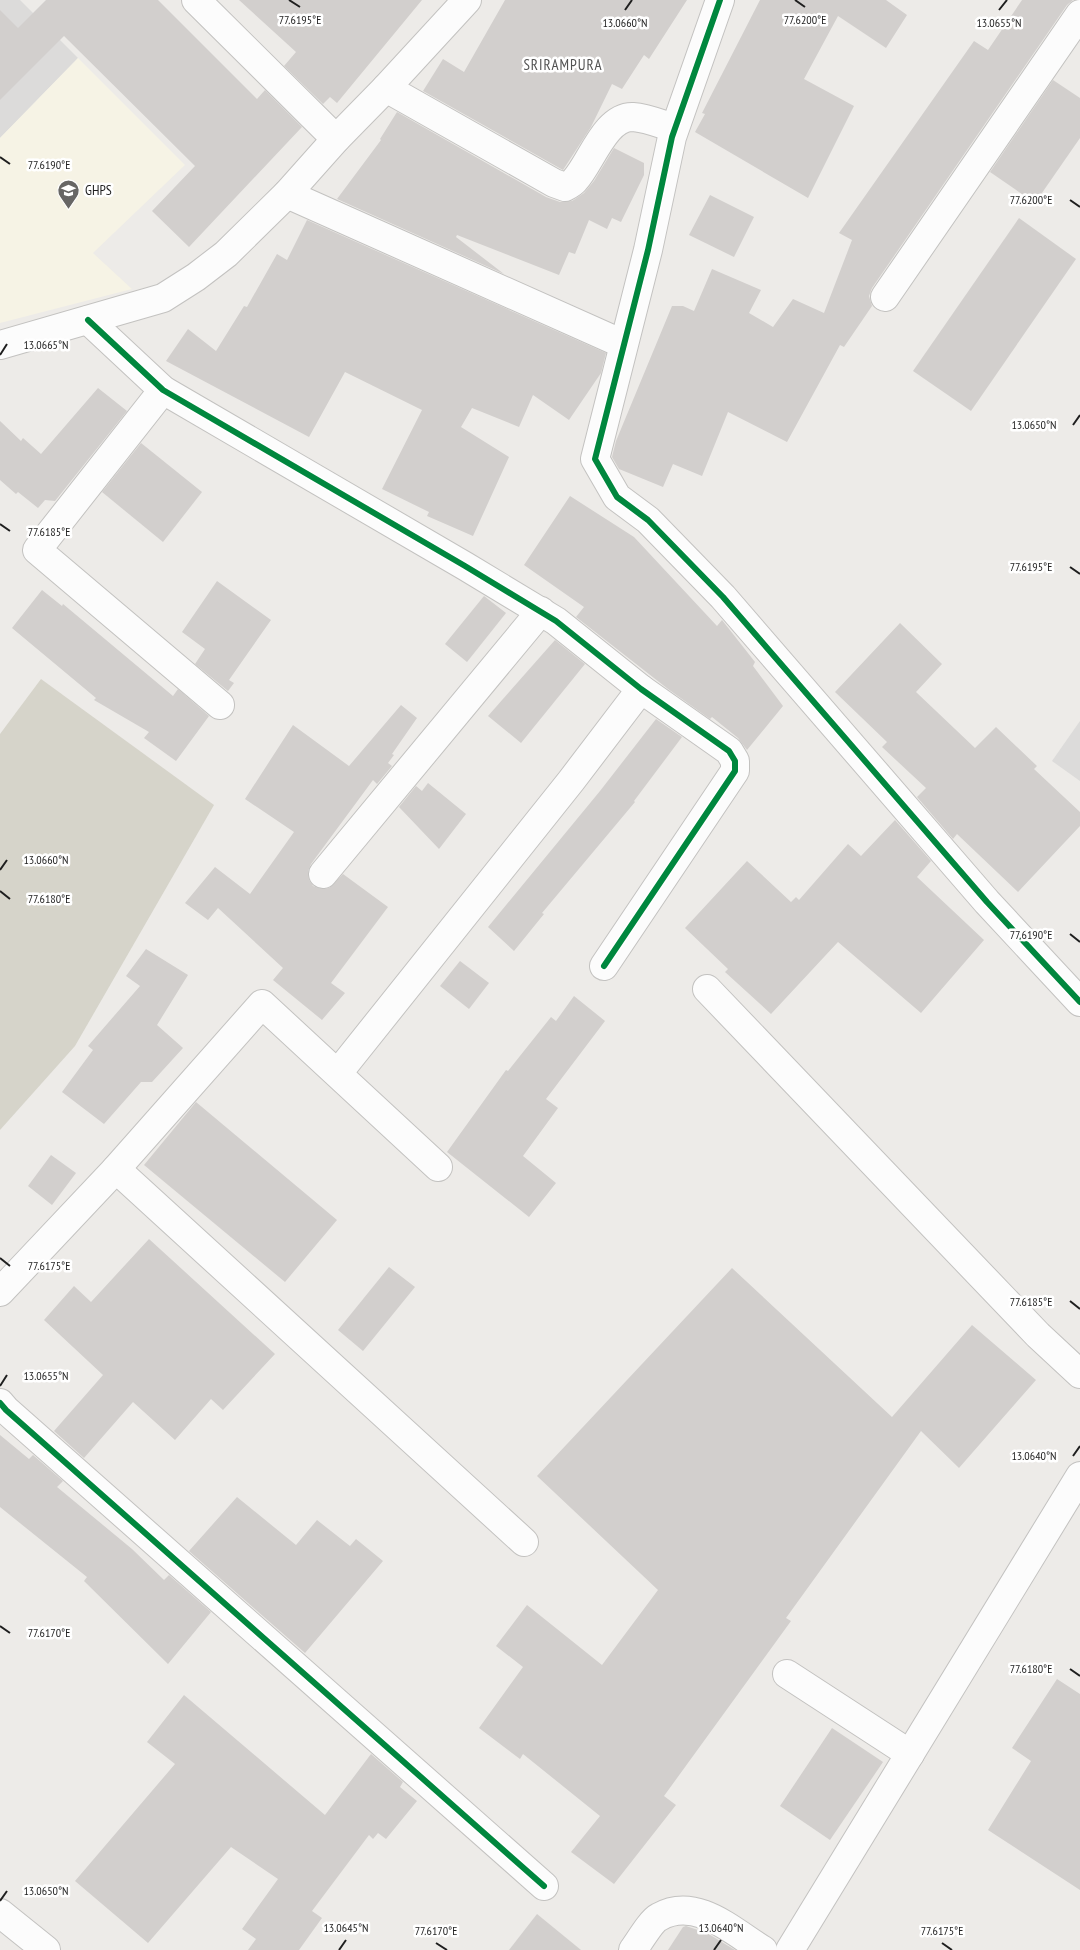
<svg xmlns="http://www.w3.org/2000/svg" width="1080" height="1950" viewBox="0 0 1080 1950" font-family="'PT Sans Narrow',sans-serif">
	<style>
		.residential { fill: #dcdbda }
		.education { fill: #f6f3e5 }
		.construction { fill: #d6d4ca }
		.building { fill: #d2cfcd }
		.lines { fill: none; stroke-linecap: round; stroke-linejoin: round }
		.minor-casing { stroke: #c3c2c0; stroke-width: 30 }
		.tertiary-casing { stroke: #c3c2c0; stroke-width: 30 }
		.minor { stroke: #fcfcfc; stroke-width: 28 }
		.tertiary { stroke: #fcfcfc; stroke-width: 28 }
		.cycleway-casing { stroke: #fff; stroke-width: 9 }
		.cycleway { stroke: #00873e; stroke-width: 6 }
		.ticks { fill: none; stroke: #1f1f1f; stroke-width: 2 }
		.labels { text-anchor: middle; stroke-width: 5; stroke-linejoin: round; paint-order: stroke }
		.poi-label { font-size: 14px; fill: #1f1f1f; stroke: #fff; text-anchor: start }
		.neighbourhood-label { font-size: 15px; letter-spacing: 1px; fill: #525252; stroke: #fff }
		.ticks-label { font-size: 12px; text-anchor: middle; fill: #1f1f1f; stroke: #fff; stroke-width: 5; stroke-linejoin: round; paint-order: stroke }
	</style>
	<rect width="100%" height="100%" fill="#edebe8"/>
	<!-- residential -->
	<g class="residential">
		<path d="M0,0H20L78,58L0,138Z"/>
		<path d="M1080,721V781L1052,761Z"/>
	</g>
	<!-- education -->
	<path class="education" d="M78,58L185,165L93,253L132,289L0,323V138Z"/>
	<!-- construction -->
	<path class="construction" d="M41,679L214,805L75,1046L0,1130V734Z"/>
	<!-- building -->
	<g class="building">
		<path d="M46,0H158L257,99L265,90L302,127L189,247L152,211L195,166L64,36L0,100V10L18,28Z"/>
		<path d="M239,0H422L337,103L330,97L323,104L284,66L296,52Z"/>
		<path d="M505,0H687L649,59L644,55L622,89L612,84L591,127L563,170L423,91L443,59L464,72Z"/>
		<path d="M760,0H886L907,15L886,48L838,16L804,79L854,106L808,198L695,132L705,114L702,113Z"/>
		<path d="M1022,0H1073L1067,5L872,288L869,296L872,306L844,347L840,345L787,442L728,412L702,476L673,464L663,487L619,469L612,457L616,441L672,306H683L694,311L712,269L761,290L749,313L773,327L793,299L824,313L852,240L839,233L974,41L988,50Z"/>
		<path d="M1053,80L1080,98V138L1035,203L990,172Z"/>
		<path d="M397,112L546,197L560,202L572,201L584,193L594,181L614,148L644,163V175L621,222L612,218L607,229L589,220L575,254L569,252L559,275L457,235L456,237L504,274L337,199L381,140L380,139Z"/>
		<path d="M710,195L754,217L734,257L689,235Z"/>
		<path d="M1019,218L1076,259L971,411L913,371Z"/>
		<path d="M307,220L606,353L601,373L569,420L533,395L519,427L472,408L461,427L509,457L473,536L427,516L429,512L382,489L422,410L345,372L309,437L166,361L188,329L216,351L244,306L247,307L277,254L287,260Z"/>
		<path d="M98,388L127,411L55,501L45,500L38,508L18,492L16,494L0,480V421L21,441L23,438L41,454Z"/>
		<path d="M141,443L202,492L163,542L102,492Z"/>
		<path d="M570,496L634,537L717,626L722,620L755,662L753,666L783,706L747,750L738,738L712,717L710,719L668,689L576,617L584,607L524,565Z"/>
		<path d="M217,581L271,620L229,680L234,683L228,691L195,664L205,649L182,632Z"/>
		<path d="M42,590L62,606L63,604L173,696L178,689L209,716L176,761L144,738L149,732L94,700L96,698L12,628Z"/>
		<path d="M484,596L506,613L467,662L445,644Z"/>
		<path d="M900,623L942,664L916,692L975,748L996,727L1037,766L1034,769L1080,812V826L1018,892L957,834L953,839L917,797L926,788L882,747L887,742L835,692Z"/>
		<path d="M555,640L585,664L521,743L488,716Z"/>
		<path d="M401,705L417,718L392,754L394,755L388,763L392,766L377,784L373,780L311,864L308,871L309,880L313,886L321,889L329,888L343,874L388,907L331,983L345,993L322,1020L273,980L283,968L218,908L208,920L185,903L215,867L250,894L294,832L245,799L293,725L349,766Z"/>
		<path d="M656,719L682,737L634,801L635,802L542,913L544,914L514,951L488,927L600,791Z"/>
		<path d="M428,783L466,814L439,849L399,807L416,786L422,791Z"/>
		<path d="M895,820L931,861L917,877L984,940L921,1013L838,942L771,1014L725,972L728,969L685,928L747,861L791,902L796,897L799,900L848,844L861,856Z"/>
		<path d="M146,949L188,975L157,1025L183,1048L152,1082H141L104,1124L62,1092L93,1050L88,1046L140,986L126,976Z"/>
		<path d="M460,961L489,983L469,1009L440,986Z"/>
		<path d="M574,996L605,1021L546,1099L558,1108L523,1156L556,1183L529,1217L447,1152L506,1070L508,1071L551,1017L556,1021Z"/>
		<path d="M196,1102L337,1220L285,1282L144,1165Z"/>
		<path d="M51,1155L76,1173L52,1205L28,1186Z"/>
		<path d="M149,1239L275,1354L223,1410L211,1399L175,1440L133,1402L84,1458L54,1431L103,1375L44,1320L74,1286L91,1302Z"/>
		<path d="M389,1267L415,1287L363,1351L338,1330Z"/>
		<path d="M732,1268L892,1417L972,1325L1036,1380L959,1468L921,1431L786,1618L791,1621L664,1796L676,1805L614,1884L571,1852L600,1816L523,1754L520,1759L479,1728L523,1667L496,1646L527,1605L602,1665L658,1590L537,1476Z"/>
		<path d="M0,1435L29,1459L33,1455L63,1481L57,1487L132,1549L164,1580L169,1575L211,1612L168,1664L84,1581L87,1577L0,1507Z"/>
		<path d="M237,1497L296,1545L317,1520L350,1546L356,1539L383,1561L305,1653L189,1551Z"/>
		<path d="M1057,1679L1080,1694V1890L988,1830L1031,1761L1012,1748Z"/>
		<path d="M184,1695L325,1815L371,1754L403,1782L400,1787L417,1801L386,1839L378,1833L373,1839L369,1835L312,1911L322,1918L299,1950H248L256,1939L242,1929L278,1879L231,1847L148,1943L75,1881L175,1764L147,1742Z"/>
		<path d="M832,1728L883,1762L830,1840L780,1806Z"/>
		<path d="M537,1914L581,1950H509Z"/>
		<path d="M686,1926L707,1933L735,1950H668L683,1927Z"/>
	</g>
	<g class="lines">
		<defs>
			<g id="minor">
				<path d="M196,0L336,139"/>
				<path d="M720,0L672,137L648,250L595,459L617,497L648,520L723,597L987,902L1080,1002"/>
				<path d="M386,88L554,183L565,187C569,185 573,183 575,180C591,163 605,116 633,117C647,118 661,124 674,128"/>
				<path d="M287,194L623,344"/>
				<path d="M885,297L1080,14"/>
				<path d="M88,320L163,390L465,566L556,621L641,689L729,751L735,761V771L604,966"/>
				<path d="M163,390L37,550L220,705"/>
				<path d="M323,874L541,611"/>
				<path d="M707,989L1038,1335L1080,1374"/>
				<path d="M338,1073L571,781L641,689"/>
				<path d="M116,1169L524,1542"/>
				<path d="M0,1292L116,1169L262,1004L438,1167"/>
				<path d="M0,1403L6,1410L544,1886"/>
				<path d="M787,1674L910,1754"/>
				<path d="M0,1913L46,1950"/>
				<path d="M633,1950C639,1942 651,1921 659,1917C696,1896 732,1931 763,1950"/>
				<path d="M790,1950L1080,1476"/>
			</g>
			<path id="tertiary" d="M0,345L163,298L196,277L226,254L287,194L336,139L386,88L467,0"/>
		</defs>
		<!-- minor casing -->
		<use href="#minor" class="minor-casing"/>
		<!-- tertiary casing -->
		<use href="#tertiary" class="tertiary-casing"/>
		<!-- minor -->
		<use href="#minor" class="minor"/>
		<!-- tertiary -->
		<use href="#tertiary" class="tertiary"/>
		<defs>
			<g id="cycleway">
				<path d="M720,0L672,137L648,250L595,459L617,497L648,520L723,597L987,902L1080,1002"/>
				<path d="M88,320L163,390L465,566L556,621L641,689L729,751L735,761V771L604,966"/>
				<path d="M0,1403L6,1410L544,1886"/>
			</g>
		</defs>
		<!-- cycleway casing -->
		<use href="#cycleway" class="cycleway-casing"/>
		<!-- cycleway -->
		<use href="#cycleway" class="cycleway"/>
	</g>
	<!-- ticks -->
	<path class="ticks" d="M289,0L300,7M795,0L805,7M625,10L632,0M999,10L1007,0M0,157L10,164M1070,200L1080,207M0,355L7,344M1073,425L1080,415M0,524L10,531M1070,567L1080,574M0,870L7,860M0,891L10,899M1070,934L1080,942M0,1258L10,1266M1070,1301L1080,1309M0,1386L7,1375M1073,1456L1080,1446M0,1626L10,1633M1070,1669L1080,1676M0,1901L7,1891M436,1943L447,1950M942,1943L952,1950M339,1950L346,1940M714,1950L721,1940"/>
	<!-- icons -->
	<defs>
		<symbol id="school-pin" viewBox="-11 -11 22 30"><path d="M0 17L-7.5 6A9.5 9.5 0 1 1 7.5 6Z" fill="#676665" stroke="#fff"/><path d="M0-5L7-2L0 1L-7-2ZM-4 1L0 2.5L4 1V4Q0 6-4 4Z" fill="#fff"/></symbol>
	</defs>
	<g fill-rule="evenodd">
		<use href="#school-pin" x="56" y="178" width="25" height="34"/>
	</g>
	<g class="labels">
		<!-- poi labels -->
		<g class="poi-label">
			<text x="85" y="195">GHPS</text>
		</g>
		<!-- neighbourhood labels -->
		<g class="neighbourhood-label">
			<text x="563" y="70">SRIRAMPURA</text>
		</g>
	</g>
	<g class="ticks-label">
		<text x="300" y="24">77.6195°E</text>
		<text x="805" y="24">77.6200°E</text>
		<text x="625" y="27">13.0660°N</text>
		<text x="999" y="27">13.0655°N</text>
		<text x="49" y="169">77.6190°E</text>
		<text x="1031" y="204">77.6200°E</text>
		<text x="46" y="349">13.0665°N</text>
		<text x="1034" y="429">13.0650°N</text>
		<text x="49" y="536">77.6185°E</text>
		<text x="1031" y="571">77.6195°E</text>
		<text x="46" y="864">13.0660°N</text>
		<text x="49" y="903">77.6180°E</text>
		<text x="1031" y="939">77.6190°E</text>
		<text x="49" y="1270">77.6175°E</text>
		<text x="1031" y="1306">77.6185°E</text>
		<text x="46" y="1380">13.0655°N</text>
		<text x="1034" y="1460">13.0640°N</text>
		<text x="49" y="1637">77.6170°E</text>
		<text x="1031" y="1673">77.6180°E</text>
		<text x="46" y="1895">13.0650°N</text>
		<text x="346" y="1932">13.0645°N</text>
		<text x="721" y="1932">13.0640°N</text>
		<text x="436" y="1935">77.6170°E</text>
		<text x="942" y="1935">77.6175°E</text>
	</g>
</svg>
